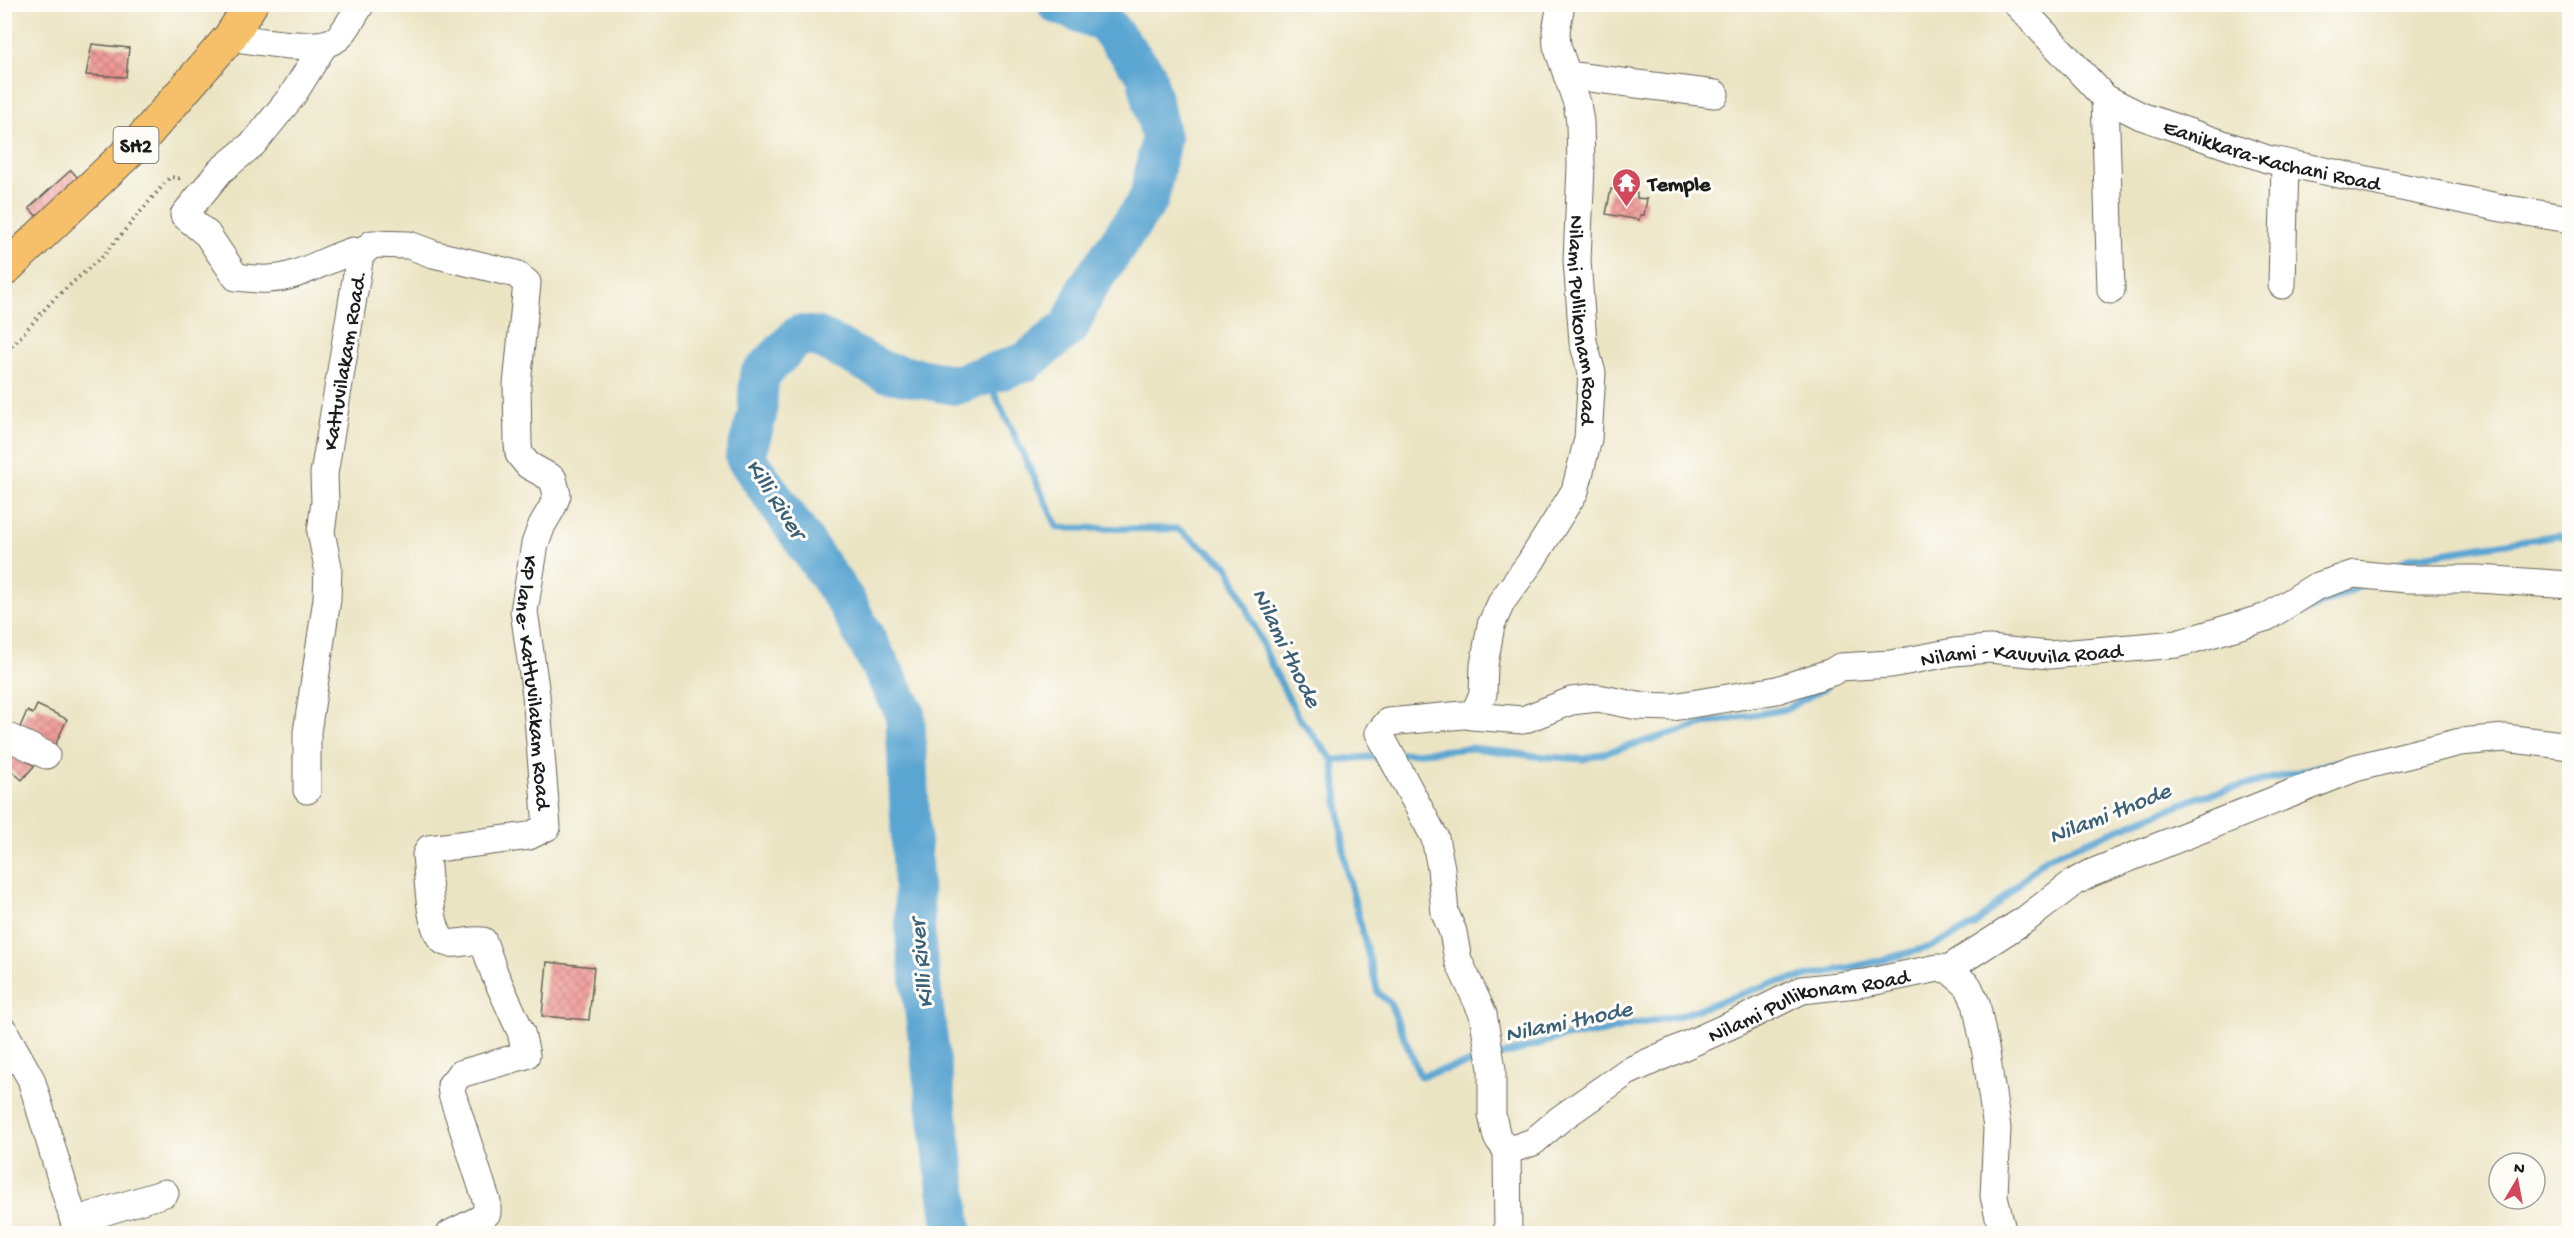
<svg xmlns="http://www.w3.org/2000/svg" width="2574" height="1238" viewBox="0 0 2574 1238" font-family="'Gochi Hand',sans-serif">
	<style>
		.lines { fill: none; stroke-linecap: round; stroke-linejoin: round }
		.stream { stroke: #5aa5d2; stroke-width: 7 }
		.river { stroke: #5aa5d2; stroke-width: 40 }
		.building { fill: url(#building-cross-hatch) }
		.minor-casing { stroke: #646256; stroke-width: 29 }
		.major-casing { stroke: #646256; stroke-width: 35 }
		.path { stroke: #646256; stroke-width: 4; stroke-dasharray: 1.5 4.5; stroke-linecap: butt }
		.minor { stroke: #fff; stroke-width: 27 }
		.major { stroke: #f6c06b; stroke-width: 33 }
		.labels { text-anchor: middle; stroke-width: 6; stroke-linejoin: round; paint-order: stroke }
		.shield { fill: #fdfcf7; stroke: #605f5e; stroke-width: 1.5 }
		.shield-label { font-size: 21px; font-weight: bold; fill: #1c1c1c }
		.street-label { font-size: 22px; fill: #1c1c1c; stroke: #fdfcf7 }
		.poi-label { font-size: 22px; font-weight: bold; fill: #1c1c1c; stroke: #fdfcf7; text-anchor: start }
		.water-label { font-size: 24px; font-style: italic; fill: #3b6077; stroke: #fdfcf7 }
	</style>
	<defs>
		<pattern id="building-cross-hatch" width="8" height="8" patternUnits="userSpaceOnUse" patternTransform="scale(1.5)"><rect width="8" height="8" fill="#f09694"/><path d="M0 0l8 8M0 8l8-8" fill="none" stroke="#c27a78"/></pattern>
	</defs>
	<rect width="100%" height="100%" fill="#fdfcf7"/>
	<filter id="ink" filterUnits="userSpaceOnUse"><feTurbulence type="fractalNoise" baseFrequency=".0167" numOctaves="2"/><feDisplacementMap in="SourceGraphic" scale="12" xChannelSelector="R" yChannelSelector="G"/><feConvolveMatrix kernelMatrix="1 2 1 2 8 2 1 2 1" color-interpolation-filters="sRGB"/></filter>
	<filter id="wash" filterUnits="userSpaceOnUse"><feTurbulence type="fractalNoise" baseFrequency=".008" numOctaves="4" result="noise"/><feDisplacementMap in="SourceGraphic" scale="24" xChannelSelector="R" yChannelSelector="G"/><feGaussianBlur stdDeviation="1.35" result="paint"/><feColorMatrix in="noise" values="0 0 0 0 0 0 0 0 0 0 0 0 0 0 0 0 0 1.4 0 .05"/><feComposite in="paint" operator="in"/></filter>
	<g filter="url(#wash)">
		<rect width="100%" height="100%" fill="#ebe4c3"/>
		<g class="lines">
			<!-- stream -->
			<g class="stream">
				<path d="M986,375L1058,528L1178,529L1228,566L1272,666L1299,718L1333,760L1346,868L1378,993L1390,1003L1420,1076L1485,1059"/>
				<path d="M2390,569L2409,558L2558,535L2570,539"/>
				<path d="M2288,619L2365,584"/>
				<path d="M1398,754L1473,748L1535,756L1584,759L1708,723L1787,709L1827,686"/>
				<path d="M1333,760L1384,756"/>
				<path d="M1496,1057L1562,1037L1599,1033L1630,1025L1678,1016L1770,984L1867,964L1930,947L1975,925L2046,858L2199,797L2337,762"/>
			</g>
			<!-- river -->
			<path class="river" d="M953,1234L916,947L905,712L845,600L745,457L757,415L759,376L799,335L818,337L885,372L956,385L1026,362L1070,326L1087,288L1149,199L1161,138L1146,74L1104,22L1057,4"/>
		</g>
		<g id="blocks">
			<!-- building -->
			<g class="building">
				<path d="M92,44L129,48L126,77L86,75Z"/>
				<path d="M71,170L84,185L44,224L29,208Z"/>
				<path d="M1611,189L1637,193V198L1647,199L1644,215H1640L1639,220L1606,214Z"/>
				<path d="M37,705L67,719L53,750L17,734L27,711L33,714Z"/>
				<path d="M4,741L34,766L22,780L4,764Z"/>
				<path d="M547,962L594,967L589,1020L542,1016Z"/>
			</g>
		</g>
	</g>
	<g filter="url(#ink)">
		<use href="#blocks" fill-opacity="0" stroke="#646256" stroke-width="1.5"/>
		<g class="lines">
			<defs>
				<g id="minor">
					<path id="s1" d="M1561,4L1556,31L1557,46L1577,103L1580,122L1581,166L1577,260L1583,342L1592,373L1588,439L1575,491L1530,563L1502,601L1491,625L1484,665L1483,694L1474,714L1388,722L1379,733L1435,838L1441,868L1445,913L1453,932L1458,960L1483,1014L1492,1069V1115L1497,1137L1507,1151L1533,1142L1560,1119L1627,1072L1740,1021L1802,990L1865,983L1938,968L1948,969L1968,986L1976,1003L1986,1053L1997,1128L1994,1196L2003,1234"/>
					<path id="s2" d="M2017,4L2105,98L2141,116L2267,159L2502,208L2570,219"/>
					<path d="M230,37C255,40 322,55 340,36C348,27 354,15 361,4"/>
					<path d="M1567,75L1715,94"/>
					<path d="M2105,98L2111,290"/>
					<path id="s3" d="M360,255L372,244L409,245L433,254L516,274L527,283L517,385L518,444L519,454L528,465L553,479L557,495L552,508L542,525L535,544L524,611L536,695L547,827L529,836L429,849L426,855C428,872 429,935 445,942C456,946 471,939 483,941L495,975L521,1032L526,1055L460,1074L451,1085L452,1094L487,1202V1213L480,1219L450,1234"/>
					<path d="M2282,285L2285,163"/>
					<path id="s4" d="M1471,716L1523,720L1571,701L1598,698L1638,706L1673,707L1777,690L1832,672L1840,667L1891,664L1954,652L1989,649L2049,655L2177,644L2267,617L2315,587L2354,574L2406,579H2478L2570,585"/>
					<path d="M4,735L46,755"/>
					<path id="s5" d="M307,790V732L327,599L328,567L321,532L325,502L324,474L360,255L353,251C326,259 298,278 269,279C258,280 247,278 236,277L207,234L184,215L220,171L254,143L292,96L324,45"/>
					<path d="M1948,969L2026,919L2073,883L2089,874L2355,768L2460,742L2505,738L2570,746"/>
					<path d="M4,1031L31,1079L78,1234"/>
					<path d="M1507,1151L1508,1234"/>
					<path d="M74,1221L165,1193"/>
				</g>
				<path id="major" d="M4,270L139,142L230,37L251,4"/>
			</defs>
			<!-- minor casing -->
			<use href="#minor" class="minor-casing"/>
			<!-- major casing -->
			<use href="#major" class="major-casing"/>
			<!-- path -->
			<path class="path" d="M4,355L55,298L103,256L170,177L179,178L182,176"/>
			<!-- minor -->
			<use href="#minor" class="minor"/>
			<!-- major -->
			<use href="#major" class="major"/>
		</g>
	</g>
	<!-- icons -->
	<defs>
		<symbol id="temple-pin" viewBox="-11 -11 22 30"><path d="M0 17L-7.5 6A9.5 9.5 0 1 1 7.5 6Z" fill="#d1495b" stroke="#fdfcf7"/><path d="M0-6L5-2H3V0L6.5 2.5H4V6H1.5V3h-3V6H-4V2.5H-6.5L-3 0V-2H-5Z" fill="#fff"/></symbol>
	</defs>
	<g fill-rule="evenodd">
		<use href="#temple-pin" x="1610" y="166" width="33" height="45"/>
	</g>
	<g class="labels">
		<!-- shield labels -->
		<rect class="shield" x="113.5" y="127" width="45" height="36" rx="4.5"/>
		<g class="shield-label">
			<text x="136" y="152">SH2</text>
		</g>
		<!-- street labels -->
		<g class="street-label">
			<text dy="8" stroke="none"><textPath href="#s2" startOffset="306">Eanikkara-Kachani Road</textPath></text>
			<text dy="8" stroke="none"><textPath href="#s1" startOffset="321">Nilami Pullikonam Road</textPath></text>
			<text dy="8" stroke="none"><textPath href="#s5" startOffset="434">Kattuvilakam Road.</textPath></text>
			<text dy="8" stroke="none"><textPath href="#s4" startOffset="562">Nilami - Kavuvila Road</textPath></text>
			<text dy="8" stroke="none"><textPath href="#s3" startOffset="603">KP lane- Kattuvilakam Road</textPath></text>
			<text dy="8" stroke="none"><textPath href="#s1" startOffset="1630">Nilami Pullikonam Road</textPath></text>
		</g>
		<!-- poi labels -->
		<g class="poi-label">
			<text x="1648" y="190">Temple</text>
		</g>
		<!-- water labels -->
		<g class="water-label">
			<text transform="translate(777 498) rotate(57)" y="8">Killi River</text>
			<text transform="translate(1288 647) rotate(64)" y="8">Nilami thode</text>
			<text transform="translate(2109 812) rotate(-22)" y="8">Nilami thode</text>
			<text transform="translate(920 964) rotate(-96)" y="8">Killi River</text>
			<text transform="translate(1568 1020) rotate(-12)" y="8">Nilami thode</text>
		</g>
	</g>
	<!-- margin -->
	<rect width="2574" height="1238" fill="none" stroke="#fdfcf7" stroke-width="24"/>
	<!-- north arrow -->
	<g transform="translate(2517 1181) rotate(10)"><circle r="28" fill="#fdfcf7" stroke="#a3a29f" stroke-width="1.5"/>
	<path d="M0-4.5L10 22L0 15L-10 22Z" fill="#d1495b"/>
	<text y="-9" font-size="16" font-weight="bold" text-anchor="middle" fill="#1c1c1c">N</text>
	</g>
</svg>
